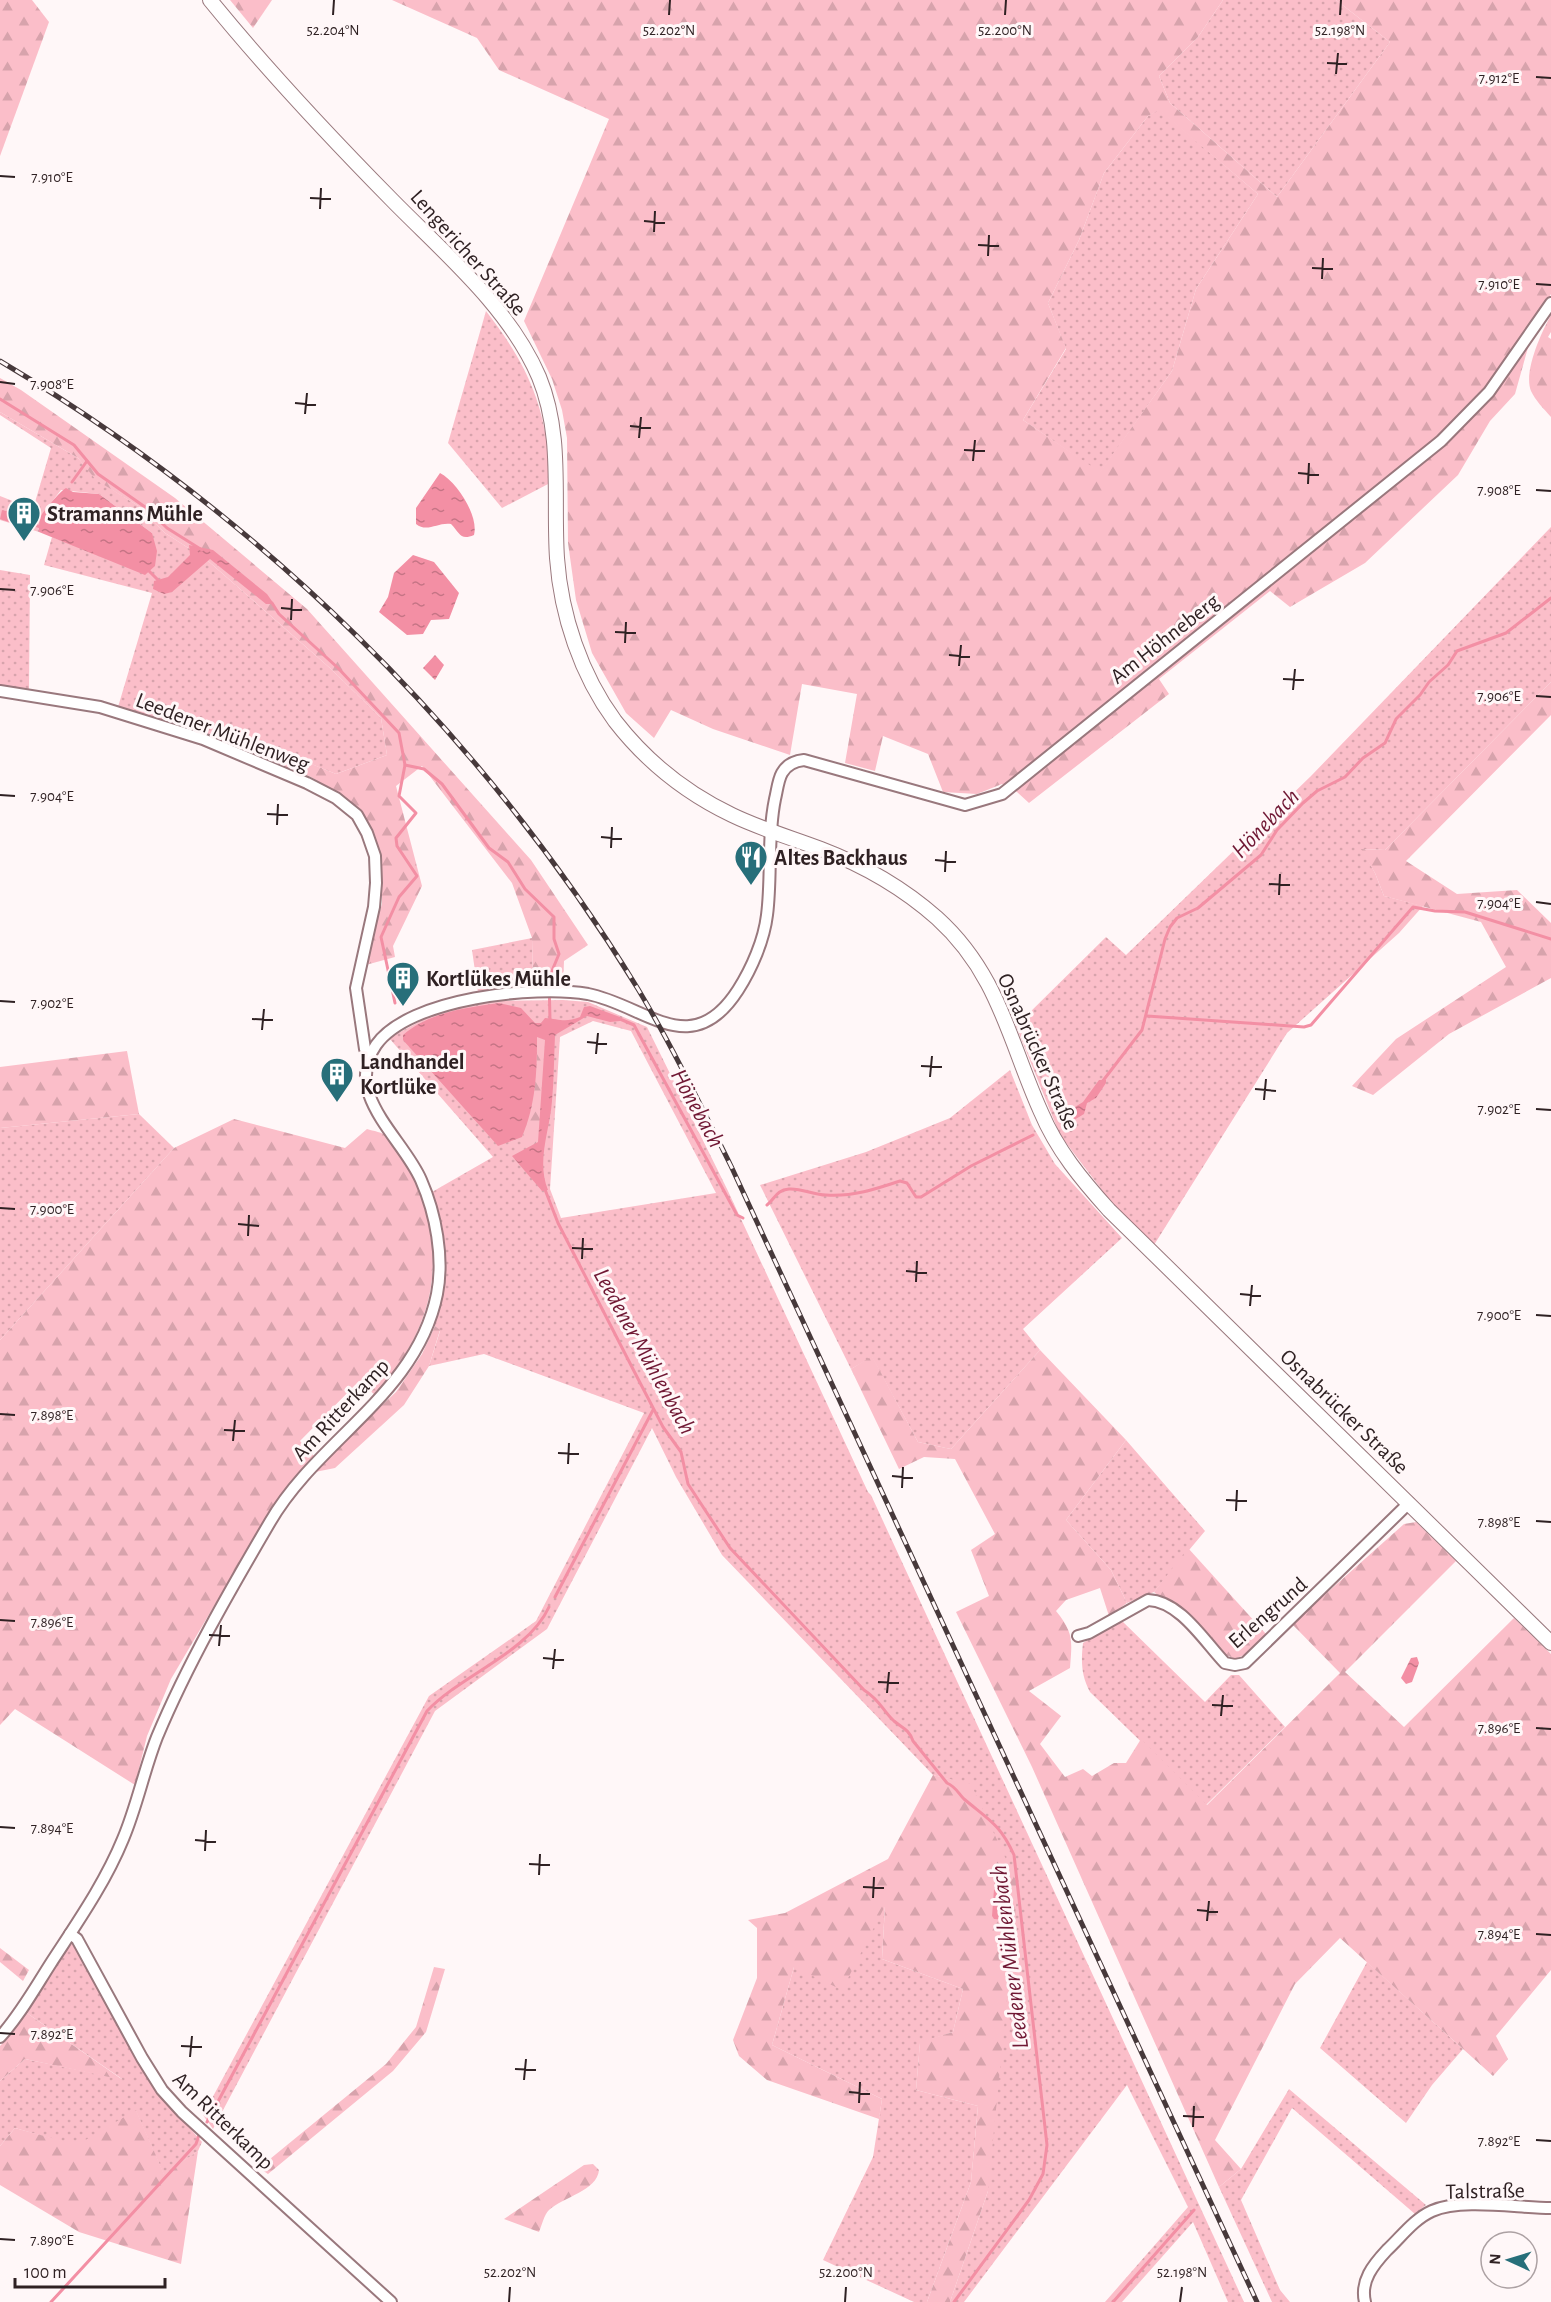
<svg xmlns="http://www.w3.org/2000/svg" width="1551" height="2302" viewBox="0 0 1551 2302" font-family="'Alegreya Sans',sans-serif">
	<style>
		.grass { fill: url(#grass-dots); fill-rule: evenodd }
		.forest { fill: url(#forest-firs); fill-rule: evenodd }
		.water { fill: url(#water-ripples) }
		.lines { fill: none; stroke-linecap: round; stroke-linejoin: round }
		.stream { stroke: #f38fa4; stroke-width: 3 }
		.minor-casing { stroke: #99787d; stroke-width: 14 }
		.secondary-casing { stroke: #99787d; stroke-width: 16 }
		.minor { stroke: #fff; stroke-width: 10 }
		.secondary { stroke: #fff; stroke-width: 14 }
		.rail-casing { stroke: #47393b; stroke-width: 5 }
		.rail { stroke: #fff7f8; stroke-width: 3; stroke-dasharray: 9; stroke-linecap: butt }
		.ticks { fill: none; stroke: #2f2123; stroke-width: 2 }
		.labels { text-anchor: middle; stroke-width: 6; stroke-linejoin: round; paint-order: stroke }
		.street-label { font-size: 22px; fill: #2f2123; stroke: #fff7f8 }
		.poi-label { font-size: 22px; font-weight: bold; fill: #2f2123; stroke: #fff7f8; text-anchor: start }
		.water-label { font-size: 24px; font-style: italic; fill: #701834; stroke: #fff7f8 }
		.ticks-label { font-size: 15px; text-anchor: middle; fill: #2f2123; stroke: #fff7f8; stroke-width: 6; stroke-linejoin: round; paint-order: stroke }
	</style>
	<defs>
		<pattern id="grass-dots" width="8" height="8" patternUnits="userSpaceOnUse" patternTransform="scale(1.5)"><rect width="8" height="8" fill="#fbbec9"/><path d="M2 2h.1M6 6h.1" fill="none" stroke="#d7a3ac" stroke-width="1.8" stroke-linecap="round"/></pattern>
		<pattern id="forest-firs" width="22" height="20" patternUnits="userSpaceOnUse" patternTransform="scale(1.5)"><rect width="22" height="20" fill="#fbbec9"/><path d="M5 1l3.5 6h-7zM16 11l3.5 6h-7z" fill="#d7a3ac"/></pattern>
		<pattern id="water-ripples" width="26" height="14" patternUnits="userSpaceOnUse" patternTransform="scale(1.5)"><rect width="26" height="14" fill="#f38fa4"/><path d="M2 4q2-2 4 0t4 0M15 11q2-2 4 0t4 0" fill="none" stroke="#c57485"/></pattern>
	</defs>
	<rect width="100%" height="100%" fill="#fff7f8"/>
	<!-- grass -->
	<g class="grass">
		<path d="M1223,0H1336L1390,42L1277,197L1170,103L1159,76L1198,37Z"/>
		<path d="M1159,109L1258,194L1196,289L1172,371L1100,473L1023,420L1066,349L1048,303L1079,240L1104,173L1148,116Z"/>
		<path d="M486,311C530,368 548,411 550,483L502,508L448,443Z"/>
		<path d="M0,412L78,458L97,480L140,507L165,533L207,560L331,669L381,718L387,755L336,774L200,719L191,731L118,707L152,593L44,565L52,537L62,541L152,533L99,494L61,490L41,516L39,532L0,520V496L33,509L51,448L0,415Z"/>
		<path d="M1551,527V682L1385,850L1362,849L1375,873L1384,896L1423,906L1399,933L1287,1033L1154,1245L1108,1198L1060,1135L1016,1026L1106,937L1126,955L1311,776Z"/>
		<path d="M0,570L30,575L29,690L0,685Z"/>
		<path d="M532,938L533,987L478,992L472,950Z"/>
		<path d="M563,1000L588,1002L647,1027L728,1191L868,1492L871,1495L1244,2302H1228L1193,2222L1122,2302H1105L1188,2207L1127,2085L964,2302H950L988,2191L971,1785L933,1775L722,1555L676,1477L652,1428L547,1629L435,1711L213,2129L203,2115L429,1696L536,1621L644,1413L484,1354L429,1366L440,1331L433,1324C449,1275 450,1241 432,1192L493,1157L389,1038L430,1016L479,1001ZM593,1021L631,1031L716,1193L561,1218L550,1189L560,1037Z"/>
		<path d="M1010,1070L1032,1125L1055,1164L1122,1238L1023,1329L1040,1350L951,1449L918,1442L872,1357L851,1369L760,1185L866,1152L950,1118Z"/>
		<path d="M139,1114L174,1148L0,1340V1128Z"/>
		<path d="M1126,1440L1205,1531L1154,1592L1127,1603L1111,1570L1066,1520Z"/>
		<path d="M1121,1620L1205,1702L1231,1675H1239L1285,1727L1206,1805L1090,1692C1081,1675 1081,1661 1083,1643Z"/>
		<path d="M885,1904L882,1959L963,1989L953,2032L920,2043L916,2090L978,2106L971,2182L927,2302H914L823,2260L873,2157L882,2099L772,2045L794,1967Z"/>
		<path d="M72,1943L158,2092L202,2142L198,2151L164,2175L136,2111L77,2146L15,2128L0,2146V2081L25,2059L122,2079L24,2011Z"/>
		<path d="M1367,1962L1463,2049L1432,2085L1406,2123L1320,2048Z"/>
		<path d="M1289,2089L1426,2205L1415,2214L1292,2108L1241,2200L1280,2290L1290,2302H1272L1219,2187L1241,2169Z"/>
	</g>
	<!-- forest -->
	<g class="forest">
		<path d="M0,0H32L49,22L0,156Z"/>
		<path d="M230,0H272L253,28Z"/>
		<path d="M392,0H1223L1198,37L1159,76L1170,103L1277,197L1390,42L1336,0H1551V294L1536,319L1515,394L1490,421L1458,475L1365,563L1290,607L1270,591L1159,679L1169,694L1029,803L1017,792L1002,784L977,794L943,792L928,754L883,736L875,771L845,763L857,694L802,684L790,755L713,729L671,710L654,738L626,713L592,653L576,600L568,543L567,438L562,410L552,379L524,321L609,119L499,70L477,38ZM1159,110L1258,194L1196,289L1172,371L1100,472L1023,420L1066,348L1048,303L1079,240L1104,173L1148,116Z"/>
		<path d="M1551,315V332L1548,337L1551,339V417C1544,409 1535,400 1531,391C1523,372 1542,331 1551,315Z"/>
		<path d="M0,378L21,390L175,498L307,609L531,860L588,945L564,961L563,987H533L532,938L512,883L422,766L396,786L422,886L393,946L395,957L362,966L382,904L381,863L373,830L358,808L311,777L191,731L200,718L336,774L387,755L381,718L331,669L207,560L165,533L140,507L96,480L78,458L0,412Z"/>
		<path d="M1551,682V715L1406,861L1457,894L1517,890L1551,923V978L1449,1034L1373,1095L1352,1086L1396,1039L1506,967L1481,922L1384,896L1375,873L1361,849L1385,850Z"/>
		<path d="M537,1037L545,1040L539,1143L528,1148L522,1137C536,1104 537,1072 537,1037Z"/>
		<path d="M127,1051L139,1114L0,1128V1067Z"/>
		<path d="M234,1119L345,1148L367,1129C373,1131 383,1132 388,1137C400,1149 410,1168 416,1184C450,1265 431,1331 375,1395L359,1381L300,1441L314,1456L267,1516L171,1679L147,1736L135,1785L15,1709L0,1725V1340L174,1148Z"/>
		<path d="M435,1326L440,1330L429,1366L404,1405L335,1468L310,1473L396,1392L422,1354Z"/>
		<path d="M1040,1350L1126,1440L1066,1520L1111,1570L1127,1603L1109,1616L1100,1588L1066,1600L1056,1611C1074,1633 1072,1641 1070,1668L1029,1691L1061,1716L1040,1744L1065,1777L1083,1769L1092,1776L1114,1763H1126L1141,1739L1207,1805L1340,1673L1292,1624L1404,1524L1416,1522L1456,1561L1345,1672L1404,1727L1514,1618L1551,1654V1970L1496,2036L1508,2059L1493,2076L1340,1938L1295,1984L1215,2140L1241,2169L1219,2187L1032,1767L956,1612L989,1596L971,1550L995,1534L955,1459L924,1457L899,1469L851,1369L872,1356L918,1442L951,1449Z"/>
		<path d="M1188,1548L1266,1634L1244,1655L1235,1659L1224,1654L1154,1592Z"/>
		<path d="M933,1775L971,1784L1018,1885L988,2191L950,2302H927L971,2182L978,2106L916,2090L920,2042L953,2032L963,1989L882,1959L885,1906L842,1990L794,1967L772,2045L882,2099L879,2119L767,2080L739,2056L733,2040L757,1978V1928L748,1920L785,1913L888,1859Z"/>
		<path d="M0,1948L29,1970L23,1981L0,1962Z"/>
		<path d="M434,1967L445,1969L426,2032L393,2071L268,2174L259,2168L386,2064L416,2027Z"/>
		<path d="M24,2011L123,2080L25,2059L0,2081V2046L12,2033Z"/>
		<path d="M136,2110L164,2174L198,2151L181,2264L79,2232L0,2185V2146L15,2128L77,2145Z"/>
		<path d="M593,2164L599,2170C597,2191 563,2197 549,2210C544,2215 542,2225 539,2232L504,2219L584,2165Z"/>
	</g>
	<!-- water -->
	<g class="water">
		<path d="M440,473C457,482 479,516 474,535C460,541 460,533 451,524C438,522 427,533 416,524V508Z"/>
		<path d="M66,488L73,492L99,494L152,533L157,551L155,566L145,575L39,532C39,528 39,521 40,517C43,512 60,491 66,488Z"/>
		<path d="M2,510L18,514L29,521L26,528L0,519Z"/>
		<path d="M189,545L213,550L267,594L274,604H266L210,559L172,592L164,594L153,589L154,581L168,577L190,555Z"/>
		<path d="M413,555L434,562L459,593L449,619L431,620L423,634L407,635L379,612L388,597L394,573Z"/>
		<path d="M435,655L444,665L435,680L423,668Z"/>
		<path d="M499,1003L521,1008L535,1023H541L545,1018C559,1019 565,1023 580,1017L584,1007L590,1006L620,1017V1021L610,1022L587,1016L555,1035C554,1057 554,1079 552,1101C550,1130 536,1161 548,1190L542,1191L512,1156L538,1142L545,1040L537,1037C537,1072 536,1104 522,1137L498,1146L403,1040V1035C430,1012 465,1008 499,1003Z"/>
		<path d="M1099,1080H1106V1083L1096,1098L1087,1103L1084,1114L1069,1123L1062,1121V1115L1083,1102Z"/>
		<path d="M1417,1657L1419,1663L1412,1682L1406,1684L1401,1678L1411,1658Z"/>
		<path d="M999,1872L1003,1873L1007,1920L994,1919L992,1916L995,1876Z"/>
	</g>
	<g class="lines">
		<!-- stream -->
		<g class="stream">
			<path d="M0,399L74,445L98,474L145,507L167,528L202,550"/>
			<path d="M72,482L87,461"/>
			<path d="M25,522L41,527"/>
			<path d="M147,569L159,581"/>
			<path d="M272,603L279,614L338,668L399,733L405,765L424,769L442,784L489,848L508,862L525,889L554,917V939L559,954L549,978L550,1020"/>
			<path d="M395,1003L381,937L399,897L417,876L397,846L396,838L416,813L399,796L405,765"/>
			<path d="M1147,1016L1304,1027L1311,1025L1413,907L1435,911L1465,912L1551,939"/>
			<path d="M620,1019L634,1025L737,1215L743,1218"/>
			<path d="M1102,1082L1142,1030L1165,939L1170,927L1177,918L1198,908L1261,855L1277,830L1303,803L1317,791L1345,777L1363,758L1385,743L1396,719L1420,695L1429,682L1448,665L1457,651L1506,633L1551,598"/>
			<path d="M544,1187L558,1223L635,1373L663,1427L681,1452L688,1484L730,1548L864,1690C881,1701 882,1710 894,1721C902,1728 909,1729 913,1741L947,1783C956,1787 958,1793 964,1799C989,1820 1000,1824 1014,1855L1047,2145L1043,2174L1029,2200L954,2302"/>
			<path d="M767,1205C775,1199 776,1190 789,1189C801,1188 814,1195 826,1195C852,1197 876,1189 900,1181L907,1183L916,1197H921L971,1166L1033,1135"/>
			<path d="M555,1597L653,1410"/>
			<path d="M207,2122L427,1711C462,1674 528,1653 549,1607"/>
			<path d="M51,2302L196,2144L199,2135"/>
			<path d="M1113,2302L1194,2210"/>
		</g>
		<defs>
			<g id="minor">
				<path d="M0,691L100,707L203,739L307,783L336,798L357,815L367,833L375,856L376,883L374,907L356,988L365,1049L371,1055"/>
				<path d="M1078,1636L1089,1633L1148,1600C1180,1601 1204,1641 1225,1663L1235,1665L1245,1663L1409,1503"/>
				<path d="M70,1934L77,1939L142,2058L162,2090L182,2112L391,2302"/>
				<path d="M0,2037C20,2015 35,1988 51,1963C77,1923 105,1883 123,1839C137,1806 144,1770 157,1737C188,1663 229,1592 270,1522C318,1439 417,1394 437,1294C444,1258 436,1214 421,1180C403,1138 342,1094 376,1045C409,998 535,985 588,994C645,1005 691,1063 738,990C752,968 764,940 767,915C772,876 767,838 775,799C777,791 778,780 782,773C787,764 795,761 804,760L965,805L1002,794L1441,441L1489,392L1551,303"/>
				<path d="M1365,2302C1360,2281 1373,2265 1387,2250C1401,2237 1414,2219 1432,2211C1462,2198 1517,2208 1551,2208"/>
			</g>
			<path id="secondary" d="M210,0C267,70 329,136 392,200C444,253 509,307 539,377C563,435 553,497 557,558C561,615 581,675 615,721C646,761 686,793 732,815C761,829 792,838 821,849C863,865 903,888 937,918C999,974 1009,1041 1041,1112C1057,1150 1082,1180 1109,1210L1551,1643"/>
		</defs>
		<!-- minor casing -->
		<use href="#minor" class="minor-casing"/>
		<!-- secondary casing -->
		<use href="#secondary" class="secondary-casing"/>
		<!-- minor -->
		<use href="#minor" class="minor"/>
		<!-- secondary -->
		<use href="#secondary" class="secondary"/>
		<defs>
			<path id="rail" d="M0,361C259,515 481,732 638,989C672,1046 701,1106 731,1166L1257,2302"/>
		</defs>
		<!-- rail casing -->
		<use href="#rail" class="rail-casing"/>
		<!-- rail -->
		<use href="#rail" class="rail"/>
	</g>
	<!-- ticks -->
	<path class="ticks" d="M333,15L334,0M669,15L670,0M1005,15L1006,0M1340,15L1341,0M1327,63L1347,64M1336,74L1338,53M1536,77L1551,78M0,176L15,177M310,198L331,199M320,209L321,188M644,221L665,223M654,232L655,211M978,245L999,246M988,256L989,235M1312,268L1333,269M1322,279L1323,258M1536,284L1551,285M0,382L15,384M295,403L316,405M305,414L307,393M630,426L651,428M639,438L641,417M964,450L985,451M973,461L975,440M1298,473L1319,475M1308,484L1309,463M1536,490L1551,491M0,589L15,590M281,608L302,610M291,620L292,599M615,632L636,633M625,643L626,622M949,655L970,657M959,666L961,645M1283,679L1304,680M1293,690L1295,669M1536,696L1551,697M0,795L15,796M267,814L288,815M277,825L278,804M601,837L622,839M611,848L612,827M935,860L956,862M945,872L946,851M1269,884L1290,885M1279,895L1280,874M1536,902L1551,904M0,1001L15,1002M252,1019L273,1020M262,1030L264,1009M587,1042L607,1044M596,1054L598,1033M921,1066L942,1067M930,1077L932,1056M1255,1089L1276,1091M1264,1100L1266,1079M1536,1109L1551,1110M0,1208L15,1209M238,1224L259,1226M248,1236L249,1215M572,1248L593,1249M582,1259L583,1238M906,1271L927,1273M916,1282L917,1261M1240,1294L1261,1296M1250,1306L1252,1285M1536,1315L1551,1316M0,1414L15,1415M224,1430L245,1431M233,1441L235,1420M558,1453L579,1454M568,1464L569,1443M892,1476L913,1478M902,1488L903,1467M1226,1500L1247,1501M1236,1511L1237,1490M1536,1521L1551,1522M0,1620L15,1621M209,1635L230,1636M219,1646L221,1625M543,1658L564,1660M553,1669L555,1649M878,1682L899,1683M887,1693L889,1672M1212,1705L1233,1706M1221,1716L1223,1695M1536,1728L1551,1729M0,1827L15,1828M195,1840L216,1842M205,1851L206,1830M529,1864L550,1865M539,1875L540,1854M863,1887L884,1888M873,1898L874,1877M1197,1910L1218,1912M1207,1921L1209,1901M1536,1934L1551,1935M0,2033L15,2034M181,2046L202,2047M190,2057L192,2036M515,2069L536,2070M524,2080L526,2059M849,2092L870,2094M859,2103L860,2082M1183,2116L1204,2117M1193,2127L1194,2106M1536,2140L1551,2141M0,2239L15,2240M509,2302L510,2287M845,2302L846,2287M1180,2302L1182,2287"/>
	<!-- icons -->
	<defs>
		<symbol id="building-pin" viewBox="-11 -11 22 30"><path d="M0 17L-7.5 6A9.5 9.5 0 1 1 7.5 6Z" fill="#276f7a" stroke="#fff7f8"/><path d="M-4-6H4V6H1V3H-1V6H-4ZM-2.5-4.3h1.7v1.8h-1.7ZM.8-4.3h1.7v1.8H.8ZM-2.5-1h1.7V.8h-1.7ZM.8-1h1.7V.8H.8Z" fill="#fff"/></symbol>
		<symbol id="restaurant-pin" viewBox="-11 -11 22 30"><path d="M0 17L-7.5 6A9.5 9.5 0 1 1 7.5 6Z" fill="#276f7a" stroke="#fff7f8"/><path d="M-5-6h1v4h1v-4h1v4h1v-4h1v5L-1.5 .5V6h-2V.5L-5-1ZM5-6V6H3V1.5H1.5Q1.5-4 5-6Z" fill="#fff"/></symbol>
	</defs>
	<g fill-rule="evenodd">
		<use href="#building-pin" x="5" y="494" width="38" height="52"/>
		<use href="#restaurant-pin" x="732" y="838" width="38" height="52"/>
		<use href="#building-pin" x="384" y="959" width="38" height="52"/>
		<use href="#building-pin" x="318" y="1055" width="38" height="52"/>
	</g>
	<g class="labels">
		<!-- street labels -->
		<g class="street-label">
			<text transform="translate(469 252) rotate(48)" y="8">Lengericher Straße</text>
			<text transform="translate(1164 638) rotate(-38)" y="8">Am Höhneberg</text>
			<text transform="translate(223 731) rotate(21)" y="8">Leedener Mühlenweg</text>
			<text transform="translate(1039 1051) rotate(66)" y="8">Osnabrücker Straße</text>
			<text transform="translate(340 1409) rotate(-47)" y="8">Am Ritterkamp</text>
			<text transform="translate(1345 1411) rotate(44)" y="8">Osnabrücker Straße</text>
			<text transform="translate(1267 1612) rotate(-41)" y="8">Erlengrund</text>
			<text transform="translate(224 2120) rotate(44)" y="8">Am Ritterkamp</text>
			<text transform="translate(1485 2190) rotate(-1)" y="8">Talstraße</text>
		</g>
		<!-- poi labels -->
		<g class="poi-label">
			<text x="47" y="521">Stramanns Mühle</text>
			<text x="774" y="865">Altes Backhaus</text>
			<text x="426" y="986">Kortlükes Mühle</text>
			<text x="360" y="1069">Landhandel<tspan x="360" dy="25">Kortlüke</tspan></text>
		</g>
		<!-- water labels -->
		<g class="water-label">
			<text transform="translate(1265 823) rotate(-46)" y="8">Hönebach</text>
			<text transform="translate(698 1108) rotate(61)" y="8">Hönebach</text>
			<text transform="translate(645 1351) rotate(61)" y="8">Leedener Mühlenbach</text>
			<text transform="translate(1009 1957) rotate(-97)" y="8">Leedener Mühlenbach</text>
		</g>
	</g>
	<g class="ticks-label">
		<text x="333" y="35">52.204°N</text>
		<text x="669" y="35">52.202°N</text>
		<text x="1005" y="35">52.200°N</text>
		<text x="1340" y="35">52.198°N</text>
		<text x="1499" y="83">7.912°E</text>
		<text x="52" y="182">7.910°E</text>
		<text x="1499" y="289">7.910°E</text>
		<text x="52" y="389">7.908°E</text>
		<text x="1499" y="495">7.908°E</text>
		<text x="52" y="595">7.906°E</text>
		<text x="1499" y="701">7.906°E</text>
		<text x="52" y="801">7.904°E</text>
		<text x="1499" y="908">7.904°E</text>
		<text x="52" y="1008">7.902°E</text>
		<text x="1499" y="1114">7.902°E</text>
		<text x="52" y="1214">7.900°E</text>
		<text x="1499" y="1320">7.900°E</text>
		<text x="52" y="1420">7.898°E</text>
		<text x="1499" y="1527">7.898°E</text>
		<text x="52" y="1627">7.896°E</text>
		<text x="1499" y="1733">7.896°E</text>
		<text x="52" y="1833">7.894°E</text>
		<text x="1499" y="1939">7.894°E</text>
		<text x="52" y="2039">7.892°E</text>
		<text x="1499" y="2146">7.892°E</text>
		<text x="52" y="2245">7.890°E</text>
		<text x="510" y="2277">52.202°N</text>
		<text x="846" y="2277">52.200°N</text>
		<text x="1182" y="2277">52.198°N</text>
	</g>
	<!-- north arrow -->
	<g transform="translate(1509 2260) rotate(274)"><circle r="28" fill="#fff7f8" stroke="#aca1a3" stroke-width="1.5"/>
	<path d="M0-4.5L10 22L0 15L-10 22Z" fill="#276f7a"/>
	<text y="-9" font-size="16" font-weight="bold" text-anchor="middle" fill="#2f2123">N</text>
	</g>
	<!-- scale -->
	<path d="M15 2278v9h150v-9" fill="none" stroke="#2f2123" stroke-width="3"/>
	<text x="24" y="2278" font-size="18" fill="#2f2123" stroke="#fff7f8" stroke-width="4.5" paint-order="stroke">100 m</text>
</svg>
